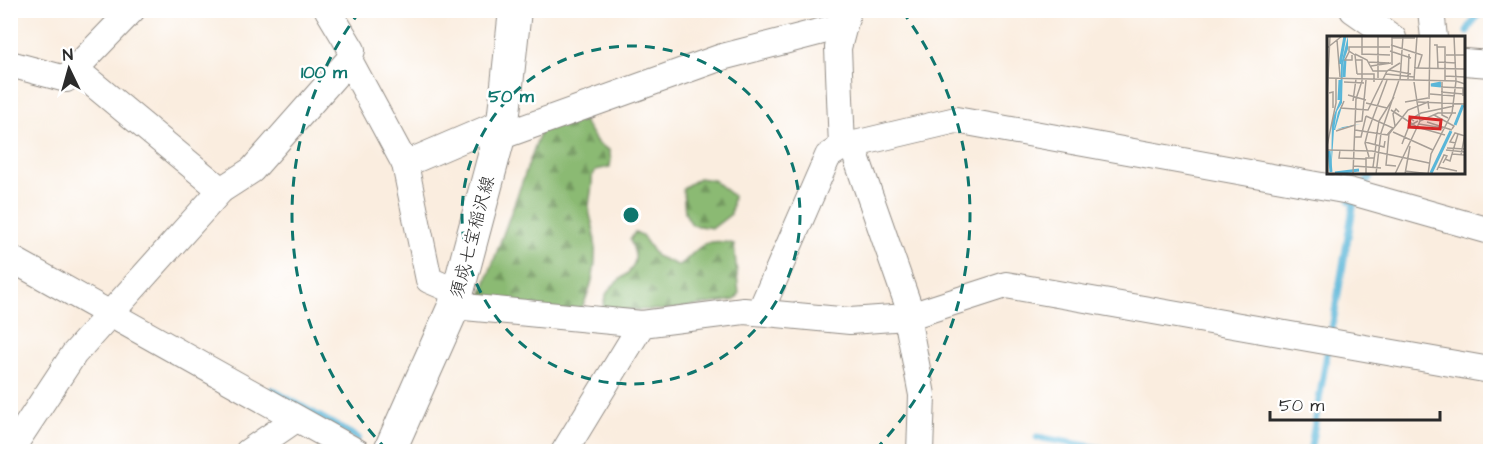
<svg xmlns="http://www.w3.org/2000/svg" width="1501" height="462" viewBox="0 0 1501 462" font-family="'Architects Daughter','Klee One',sans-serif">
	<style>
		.forest { fill: url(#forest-firs); stroke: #5b724f; stroke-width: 1.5 }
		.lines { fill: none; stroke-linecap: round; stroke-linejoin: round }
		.stream { stroke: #5ab6d8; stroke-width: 7 }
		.minor-casing { stroke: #928c85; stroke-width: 28 }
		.major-casing { stroke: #928c85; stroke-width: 34 }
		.minor { stroke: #fff; stroke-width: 26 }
		.major { stroke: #fff; stroke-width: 32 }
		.ring { fill: none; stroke: #0f766e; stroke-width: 3; stroke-dasharray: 10 8 }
		.labels { text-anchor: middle; stroke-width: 5; stroke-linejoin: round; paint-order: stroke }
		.street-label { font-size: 18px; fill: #2b2b2b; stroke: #fff }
		.inset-river { fill: none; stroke: #5ab6d8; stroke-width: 3 }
		.inset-road { fill: none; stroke: #a79f97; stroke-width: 1.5 }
		.view { fill: #d62828; fill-opacity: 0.15; stroke: #d62828; stroke-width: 3 }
		.inset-edge { fill: none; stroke: #2b2b2b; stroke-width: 3 }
		.centre { fill: #0f766e; stroke: #fff; stroke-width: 3 }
		.ring-label { font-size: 18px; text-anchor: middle; font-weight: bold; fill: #0f766e; stroke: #fff; stroke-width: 5; stroke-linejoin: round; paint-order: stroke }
	</style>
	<defs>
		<pattern id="forest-firs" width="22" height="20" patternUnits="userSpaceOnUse" patternTransform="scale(1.5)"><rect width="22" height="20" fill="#8bba73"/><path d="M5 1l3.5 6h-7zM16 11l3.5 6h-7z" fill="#72975f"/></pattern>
	</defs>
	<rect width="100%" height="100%" fill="#fff"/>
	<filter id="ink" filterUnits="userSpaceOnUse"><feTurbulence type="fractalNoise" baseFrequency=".0167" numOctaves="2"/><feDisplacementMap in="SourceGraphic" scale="12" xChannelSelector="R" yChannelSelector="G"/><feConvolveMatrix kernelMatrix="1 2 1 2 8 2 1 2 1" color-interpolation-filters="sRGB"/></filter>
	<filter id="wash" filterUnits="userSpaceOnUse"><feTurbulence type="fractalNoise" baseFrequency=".008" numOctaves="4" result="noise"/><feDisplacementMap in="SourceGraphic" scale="24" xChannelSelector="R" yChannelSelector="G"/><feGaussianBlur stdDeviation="1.35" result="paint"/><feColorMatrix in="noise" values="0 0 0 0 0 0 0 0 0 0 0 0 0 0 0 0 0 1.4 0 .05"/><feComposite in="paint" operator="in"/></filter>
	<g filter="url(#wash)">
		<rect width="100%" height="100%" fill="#faeddf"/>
		<!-- forest -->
		<g class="forest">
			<path d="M579,114L598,144L609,150L611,159L610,167L596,170L592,177C593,189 589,198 589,209C590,217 593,225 594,232C598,264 593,286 579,314L478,304L542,127Z"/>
			<path d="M699,178L713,180L733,196L731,214L713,228L692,225L685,213L683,188Z"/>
			<path d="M635,232L642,235L656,256L680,266C699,248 703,236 734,244L739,294L735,300L668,310H611L603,308C604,279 633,280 635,259C636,253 632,245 630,240Z"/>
		</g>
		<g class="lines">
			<!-- stream -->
			<g class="stream">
				<path d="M1467,31L1481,10"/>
				<path d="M1365,184L1373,172"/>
				<path d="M1331,334L1354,202L1350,201"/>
				<path d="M272,390L358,438"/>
				<path d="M1037,437L1120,452"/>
				<path d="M1310,452L1328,348"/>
			</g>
		</g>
	</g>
	<g filter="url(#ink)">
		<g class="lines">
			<defs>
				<g id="minor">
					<path d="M132,10L75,69L221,190"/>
					<path d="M328,10L352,50L349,60"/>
					<path d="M1353,10L1393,38"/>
					<path d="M1431,10L1434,38"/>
					<path d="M1464,62L1490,64"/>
					<path d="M10,64L66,79L75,69"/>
					<path d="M499,137L722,57L842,26"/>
					<path d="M852,145L912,316"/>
					<path d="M842,147L838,48L847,14"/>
					<path d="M405,164L429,280L457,292"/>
					<path d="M10,258L357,452"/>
					<path d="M454,306L642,324L744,311L850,321L907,317L1006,285L1490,370"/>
					<path d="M760,312L828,156L842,147L956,120L1349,191L1490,231"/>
					<path d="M907,317L922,395L920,452"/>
					<path d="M10,451L74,354L221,190L252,170L349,60L405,164L503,122"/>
					<path d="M248,452L296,419"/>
					<path d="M564,452L642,324"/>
				</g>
				<path id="major" d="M389,452L454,306L503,122L515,10"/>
			</defs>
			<!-- minor casing -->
			<use href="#minor" class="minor-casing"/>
			<!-- major casing -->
			<use href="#major" class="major-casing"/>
			<!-- minor -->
			<use href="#minor" class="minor"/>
			<!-- major -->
			<use href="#major" class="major"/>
		</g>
	</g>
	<!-- distance rings -->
	<g class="ring">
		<circle cx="631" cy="215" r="169"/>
		<path d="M387 450A339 339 0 0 1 360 11M902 11A339 339 0 0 1 875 450"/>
	</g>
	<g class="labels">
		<!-- street labels -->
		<g class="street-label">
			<text transform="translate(472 237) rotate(-75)" y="6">須成七宝稲沢線</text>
		</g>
	</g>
	<!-- overview -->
	<g transform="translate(1327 36)">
		<rect width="138" height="138" fill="#faeddf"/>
		<path d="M21,0V13L16,27L15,67L10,75L7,94L11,76L16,67L17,45L16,67L8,94L16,91L34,88L45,68L34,88L7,94L4,138L5,84L13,64L14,28Z" fill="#5ab6d8"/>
		<path class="inset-river" d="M13,28L18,0M17,41L18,23M114,47L104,49L114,50M12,64L13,44M128,89L136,69M2,115L4,136M8,137L32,134M104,137L124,95"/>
		<path class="inset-road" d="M35,0V19M51,0V42M65,0V29M65,2H88M10,4L13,41M64,9L95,19L91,32M107,9H110L111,32M110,11H118V44M0,12L15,0M63,15L84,22M22,16L18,24H25V19M28,18L40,24L46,35H60M35,18L63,19M28,19L22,15V11H63M28,19L30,38M119,19H138M41,26L62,27M111,26L129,27M44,30L64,27M87,32L138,33M62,34L84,38M30,38H47V46M59,38L87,41M118,40L138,41M0,42L129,45L127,0M81,43L82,18M73,44L76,0M87,44L90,0M17,46L37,47M115,46V79L121,82M114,51L136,52V60M114,56L136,58M2,57L6,56V72M103,58L128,60M21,59L39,64M0,61L3,0M102,63L103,0M17,65L14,72L41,74L60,35L73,27M26,65L29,43M78,66L101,62M91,66L138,68M39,67L60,72M64,74L90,91L118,99M107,79L127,90L125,93M39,80L66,92L60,99M87,85L84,83L94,77L127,70M93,85L111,77H129M28,86L35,85L39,44M100,86L125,94M92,88L116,92M68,90L66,78L69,73L72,76M28,94L61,99M9,95L28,89M41,95L60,44M41,95L38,107L42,121M66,96L106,114M28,101H34L39,80M38,106L57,111L58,105M129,107L123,106L128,97L138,100M75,108L82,90L91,85M48,109L52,85L67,61M0,110L9,67V42M120,112L138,113M0,114L45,115L102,127M13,114L12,122L39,123M119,114L138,116M125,118L131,98M134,119L138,98M118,123L123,125L125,118L138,119M27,130L54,132M69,130L59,129L62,98L81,74L101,66L102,73M46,131L49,109M111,131L130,135M110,134L117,119L120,120L116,127M78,135L103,138M26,138L29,63L35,45V24H29M39,138V122H47M49,138L54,97L72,44M68,138L93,85L87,46M78,138L83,110M101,138L104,118L125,77L129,45L138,48"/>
		<path class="view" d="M83,81L114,84L113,93L82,91Z"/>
		<rect width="138" height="138" class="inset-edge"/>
	</g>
	<circle cx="631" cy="215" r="9" class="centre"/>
	<g class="ring-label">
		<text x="324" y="78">100 m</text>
		<text x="511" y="102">50 m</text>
	</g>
	<!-- margin -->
	<rect width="1501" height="462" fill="none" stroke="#fff" stroke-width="36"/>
	<!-- north arrow -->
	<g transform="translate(69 69) rotate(355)" stroke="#ffffff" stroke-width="4.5" paint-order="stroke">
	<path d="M0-4.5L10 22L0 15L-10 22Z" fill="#2b2b2b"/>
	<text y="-9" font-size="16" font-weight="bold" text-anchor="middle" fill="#2b2b2b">N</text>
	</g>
	<!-- scale -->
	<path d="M1270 411v9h170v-9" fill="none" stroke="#2b2b2b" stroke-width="3"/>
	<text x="1279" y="411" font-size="18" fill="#2b2b2b" stroke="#ffffff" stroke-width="4.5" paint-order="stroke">50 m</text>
</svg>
